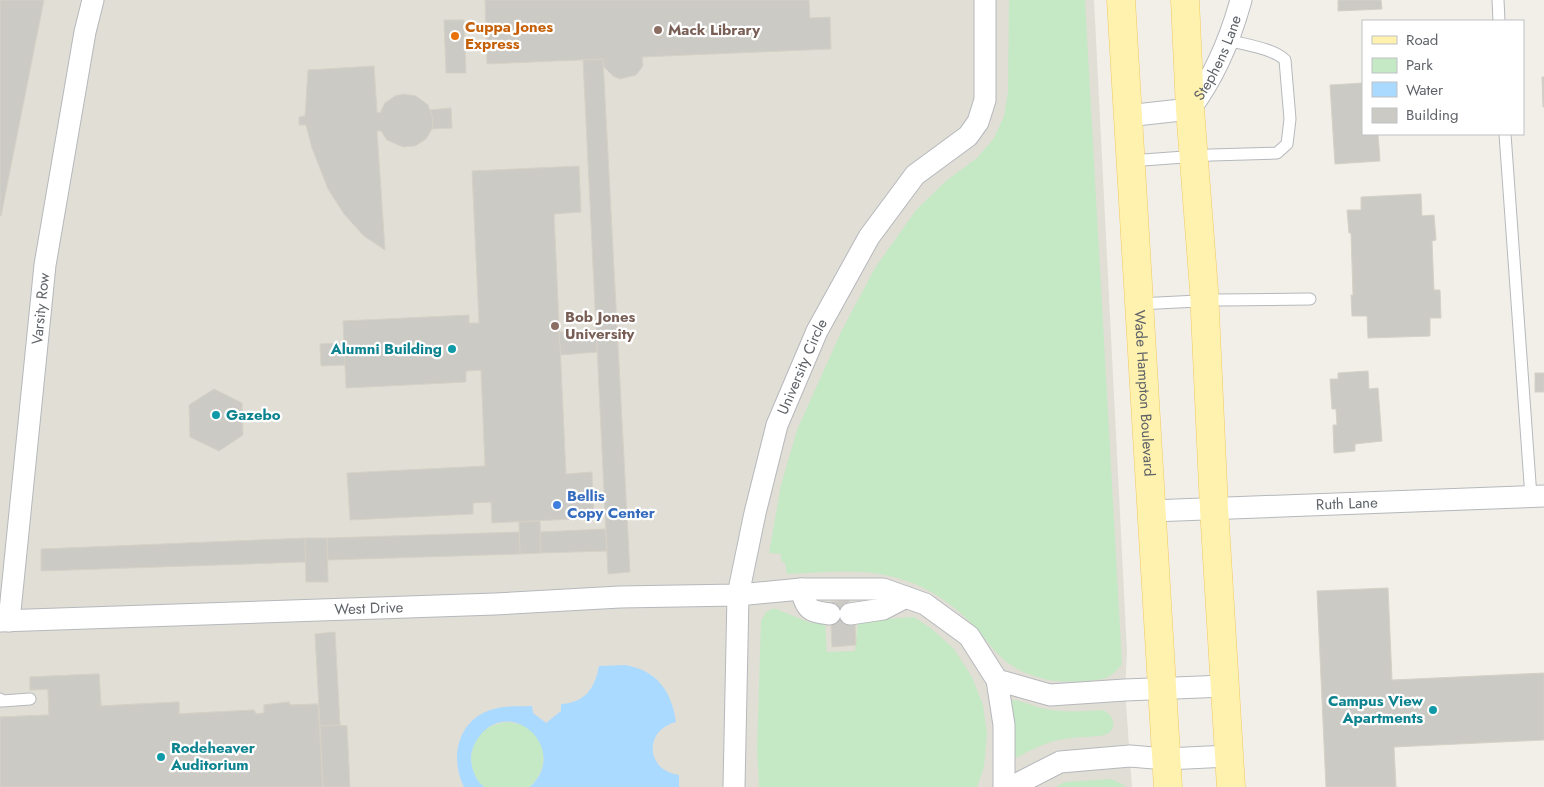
<svg xmlns="http://www.w3.org/2000/svg" width="1544" height="787" viewBox="0 0 1544 787" font-family="Jost,sans-serif">
	<style>
		.education { fill: #e1ded6 }
		.green { fill: #c5e8c5 }
		.water { fill: #aadaff }
		.building { fill: #cccac5; stroke: #d6d1c6 }
		.lines { fill: none; stroke-linecap: round; stroke-linejoin: round }
		.service-casing { stroke: #b5b8bc; stroke-width: 13 }
		.minor-casing { stroke: #b5b8bc; stroke-width: 23 }
		.primary-casing { stroke: #f2c960; stroke-width: 29 }
		.service { stroke: #fff; stroke-width: 11 }
		.minor { stroke: #fff; stroke-width: 21 }
		.primary { stroke: #fff2af; stroke-width: 28 }
		.education-dot { fill: #8d6e63; stroke: #fff; stroke-width: 2 }
		.food-dot { fill: #e8710a; stroke: #fff; stroke-width: 2 }
		.culture-dot { fill: #0f9aa8; stroke: #fff; stroke-width: 2 }
		.shop-dot { fill: #3f7fe0; stroke: #fff; stroke-width: 2 }
		.labels { text-anchor: middle; stroke-width: 4.5; stroke-linejoin: round; paint-order: stroke }
		.food-label { font-size: 15px; font-weight: bold; fill: #c56008; stroke: #fff; text-anchor: start }
		.education-label { font-size: 15px; font-weight: bold; fill: #785e54; stroke: #fff; text-anchor: start }
		.street-label { font-size: 15px; fill: #5f6368; stroke: #fff }
		.culture-label { font-size: 15px; font-weight: bold; fill: #0d838f; stroke: #fff; text-anchor: end }
		.shop-label { font-size: 15px; font-weight: bold; fill: #366cbe; stroke: #fff; text-anchor: start }
	</style>
	<rect width="100%" height="100%" fill="#f1efe8"/>
	<!-- education -->
	<path class="education" d="M0,0H1094L1127,652L1125,690L1132,787H0Z"/>
	<!-- green -->
	<g class="green">
		<path d="M1009,0H1085L1122,664C1110,680 1102,680 1083,681C1054,684 1022,677 1001,657C989,646 980,631 968,620C953,605 934,592 915,584C872,566 832,572 787,574L785,563L781,561V554L769,553L781,485L797,430L842,330L875,268L916,210L947,180L977,158L994,138L1004,116L1008,92Z"/>
		<path d="M772,609H776L811,623L825,622L827,652L855,651L858,621L914,617L932,629L954,649L972,677L983,705L987,734L984,767L977,787H759L757,750L761,621L766,612Z"/>
		<path d="M1011,700C1020,699 1036,708 1046,709C1065,713 1084,711 1103,710C1112,714 1119,727 1107,734C1102,737 1073,737 1065,739C1048,741 1033,749 1018,757H1014L1008,702Z"/>
		<path d="M506,722C514,723 522,724 529,728C550,743 547,771 530,787H484C467,773 467,745 484,731C490,725 498,724 506,722Z"/>
		<path d="M1111,779L1124,785V787H1055L1065,782Z"/>
	</g>
	<!-- water -->
	<path class="water" d="M625,665C657,670 672,692 676,722C643,730 646,771 679,775V787H530C569,751 515,698 482,733C476,740 472,747 471,757C471,768 475,780 484,787H464C449,757 458,718 494,709C506,705 520,707 532,706L533,713L546,723L561,711V704C585,703 595,688 599,666Z"/>
	<!-- building -->
	<g class="building">
		<path d="M0,0H44L1,216H0Z"/>
		<path d="M485,0H809L810,18L830,17L831,49L642,57L643,66L636,75L620,79L613,76L604,67L603,59L487,64Z"/>
		<path d="M1338,0H1381L1382,9L1338,11Z"/>
		<path d="M444,20H464L466,73H446Z"/>
		<path d="M603,59L630,572L608,574L583,60Z"/>
		<path d="M374,66L377,112L380,113L385,103L395,96L403,94L416,96L428,105L433,119L432,129L426,139L415,146L403,147L387,140L381,131H377L385,250L364,236L344,214L328,189L312,148L306,125H299V117L305,116L308,70Z"/>
		<path d="M1542,77H1544V107H1543Z"/>
		<path d="M1363,83V134H1378L1380,161L1335,164L1330,85Z"/>
		<path d="M451,108L452,128L432,129L433,119L430,110Z"/>
		<path d="M579,166L581,212L554,214L566,474L592,472L594,518L492,523L491,502L473,503V514L350,520L347,473L485,466L481,370L466,371V382L346,388L343,321L469,315V323H479L472,171Z"/>
		<path d="M1421,194L1422,216L1434,215L1436,240L1432,241L1434,290H1440L1441,318H1430V336L1368,338L1367,316H1352L1351,295H1353L1351,233H1349L1347,210H1361V197Z"/>
		<path d="M596,330L597,352L561,355L559,332Z"/>
		<path d="M344,343L345,365L321,366L320,344Z"/>
		<path d="M1368,371L1369,389L1378,388L1382,441L1355,444V451L1334,453L1333,425H1337L1336,409H1332L1330,379H1338V373Z"/>
		<rect x="1535" y="373" width="9" height="19"/>
		<path d="M214,389L242,403L243,435L219,451L190,437L189,405Z"/>
		<path d="M540,521L541,553L520,554L519,522Z"/>
		<path d="M605,529L607,551L541,553L540,532Z"/>
		<path d="M519,532L520,554L328,560L327,538Z"/>
		<path d="M305,538L306,562L41,571V549Z"/>
		<path d="M305,538H327L328,582H306Z"/>
		<path d="M1388,588L1392,680L1544,673V740L1394,747L1396,787H1326L1317,591Z"/>
		<path d="M849,600L850,623L855,622L856,645L832,647L830,602Z"/>
		<path d="M335,632L340,725L320,726L315,634Z"/>
		<path d="M99,674L101,706L179,702V714L254,710L256,714L264,713V705L289,702L290,705L318,704L323,787H0V717L49,715L48,689L30,690V677Z"/>
		<path d="M99,674L101,706L179,702V714L254,710L256,714L264,713V705L289,702L290,705L318,704L323,787H0V717L49,715L48,689L30,690V677Z"/>
		<path d="M340,725L347,726L350,787H323L320,726Z"/>
	</g>
	<g class="lines">
		<defs>
			<g id="service">
				<path d="M1498,0L1499,21"/>
				<path d="M1505,134L1531,497"/>
				<path d="M1130,161L1211,155L1277,153L1287,144L1290,119L1285,60C1273,48 1245,45 1228,40"/>
				<path d="M1138,304L1218,300L1310,299"/>
				<path d="M0,699L2,701L30,699"/>
			</g>
			<g id="minor">
				<path id="s1" d="M1127,116L1190,109C1215,76 1230,40 1241,0"/>
				<path id="s2" d="M1151,511L1544,496"/>
				<path d="M801,589C807,610 808,611 830,614"/>
				<path d="M850,614L883,609L906,597"/>
				<path id="s3" d="M0,621L495,604L620,597L738,595L801,589H883L925,604L969,636L997,680L1004,725V787"/>
				<path id="s4" d="M9,621L45,265L85,32L93,0"/>
				<path d="M997,680L1050,695L1125,690L1225,686"/>
				<path id="s5" d="M734,787L738,595L755,513L777,425L817,331L869,237L915,175L968,136L978,122L985,100V0"/>
				<path d="M1011,787L1060,762L1130,756L1166,759L1229,756"/>
			</g>
			<g id="primary">
				<path id="s6" d="M1121,0L1168,787"/>
				<path d="M1185,0L1190,109L1204,290L1214,508L1231,787"/>
			</g>
		</defs>
		<!-- service casing -->
		<use href="#service" class="service-casing"/>
		<!-- minor casing -->
		<use href="#minor" class="minor-casing"/>
		<!-- primary casing -->
		<use href="#primary" class="primary-casing"/>
		<!-- service -->
		<use href="#service" class="service"/>
		<!-- minor -->
		<use href="#minor" class="minor"/>
		<!-- primary -->
		<use href="#primary" class="primary"/>
	</g>
	<!-- markers -->
	<g class="education-dot">
		<circle cx="658" cy="30" r="5"/>
		<circle cx="555" cy="326" r="5"/>
	</g>
	<circle class="food-dot" cx="455" cy="36" r="5"/>
	<g class="culture-dot">
		<circle cx="452" cy="349" r="5"/>
		<circle cx="216" cy="415" r="5"/>
		<circle cx="1433" cy="710" r="5"/>
		<circle cx="161" cy="757" r="5"/>
	</g>
	<circle class="shop-dot" cx="557" cy="505" r="5"/>
	<g class="labels">
		<!-- food labels -->
		<g class="food-label">
			<text x="465" y="32">Cuppa Jones<tspan x="465" dy="17">Express</tspan></text>
		</g>
		<!-- education labels -->
		<g class="education-label">
			<text x="668" y="35">Mack Library</text>
			<text x="565" y="322">Bob Jones<tspan x="565" dy="17">University</tspan></text>
		</g>
		<!-- street labels -->
		<g class="street-label">
			<text dy="5" stroke="none"><textPath href="#s1" startOffset="122">Stephens Lane</textPath></text>
			<text dy="5" stroke="none"><textPath href="#s4" startOffset="314">Varsity Row</textPath></text>
			<text dy="5" stroke="none"><textPath href="#s5" startOffset="430">University Circle</textPath></text>
			<text dy="5" stroke="none"><textPath href="#s6" startOffset="394">Wade Hampton Boulevard</textPath></text>
			<text dy="5" stroke="none"><textPath href="#s2" startOffset="196">Ruth Lane</textPath></text>
			<text dy="5" stroke="none"><textPath href="#s3" startOffset="369">West Drive</textPath></text>
		</g>
		<!-- culture labels -->
		<g class="culture-label">
			<text x="442" y="354">Alumni Building</text>
			<text x="226" y="420" text-anchor="start">Gazebo</text>
			<text x="1423" y="706">Campus View<tspan x="1423" dy="17">Apartments</tspan></text>
			<text x="171" y="753" text-anchor="start">Rodeheaver<tspan x="171" dy="17">Auditorium</tspan></text>
		</g>
		<!-- shop labels -->
		<g class="shop-label">
			<text x="567" y="501">Bellis<tspan x="567" dy="17">Copy Center</tspan></text>
		</g>
	</g>
	<!-- legend -->
	<rect x="1362" y="20" width="162" height="115" fill="#ffffff" stroke="#bfc1c3"/>
	<rect x="1372" y="36" width="25" height="8" fill="#fff2af" stroke="#bfc1c3"/>
	<text x="1406" y="45" font-size="15" fill="#5f6368">Road</text>
	<rect x="1372" y="58" width="25" height="15" fill="#c5e8c5" stroke="#bfc1c3"/>
	<text x="1406" y="70" font-size="15" fill="#5f6368">Park</text>
	<rect x="1372" y="82" width="25" height="15" fill="#aadaff" stroke="#bfc1c3"/>
	<text x="1406" y="95" font-size="15" fill="#5f6368">Water</text>
	<rect x="1372" y="108" width="25" height="15" fill="#cccac5" stroke="#bfc1c3"/>
	<text x="1406" y="120" font-size="15" fill="#5f6368">Building</text>
</svg>
